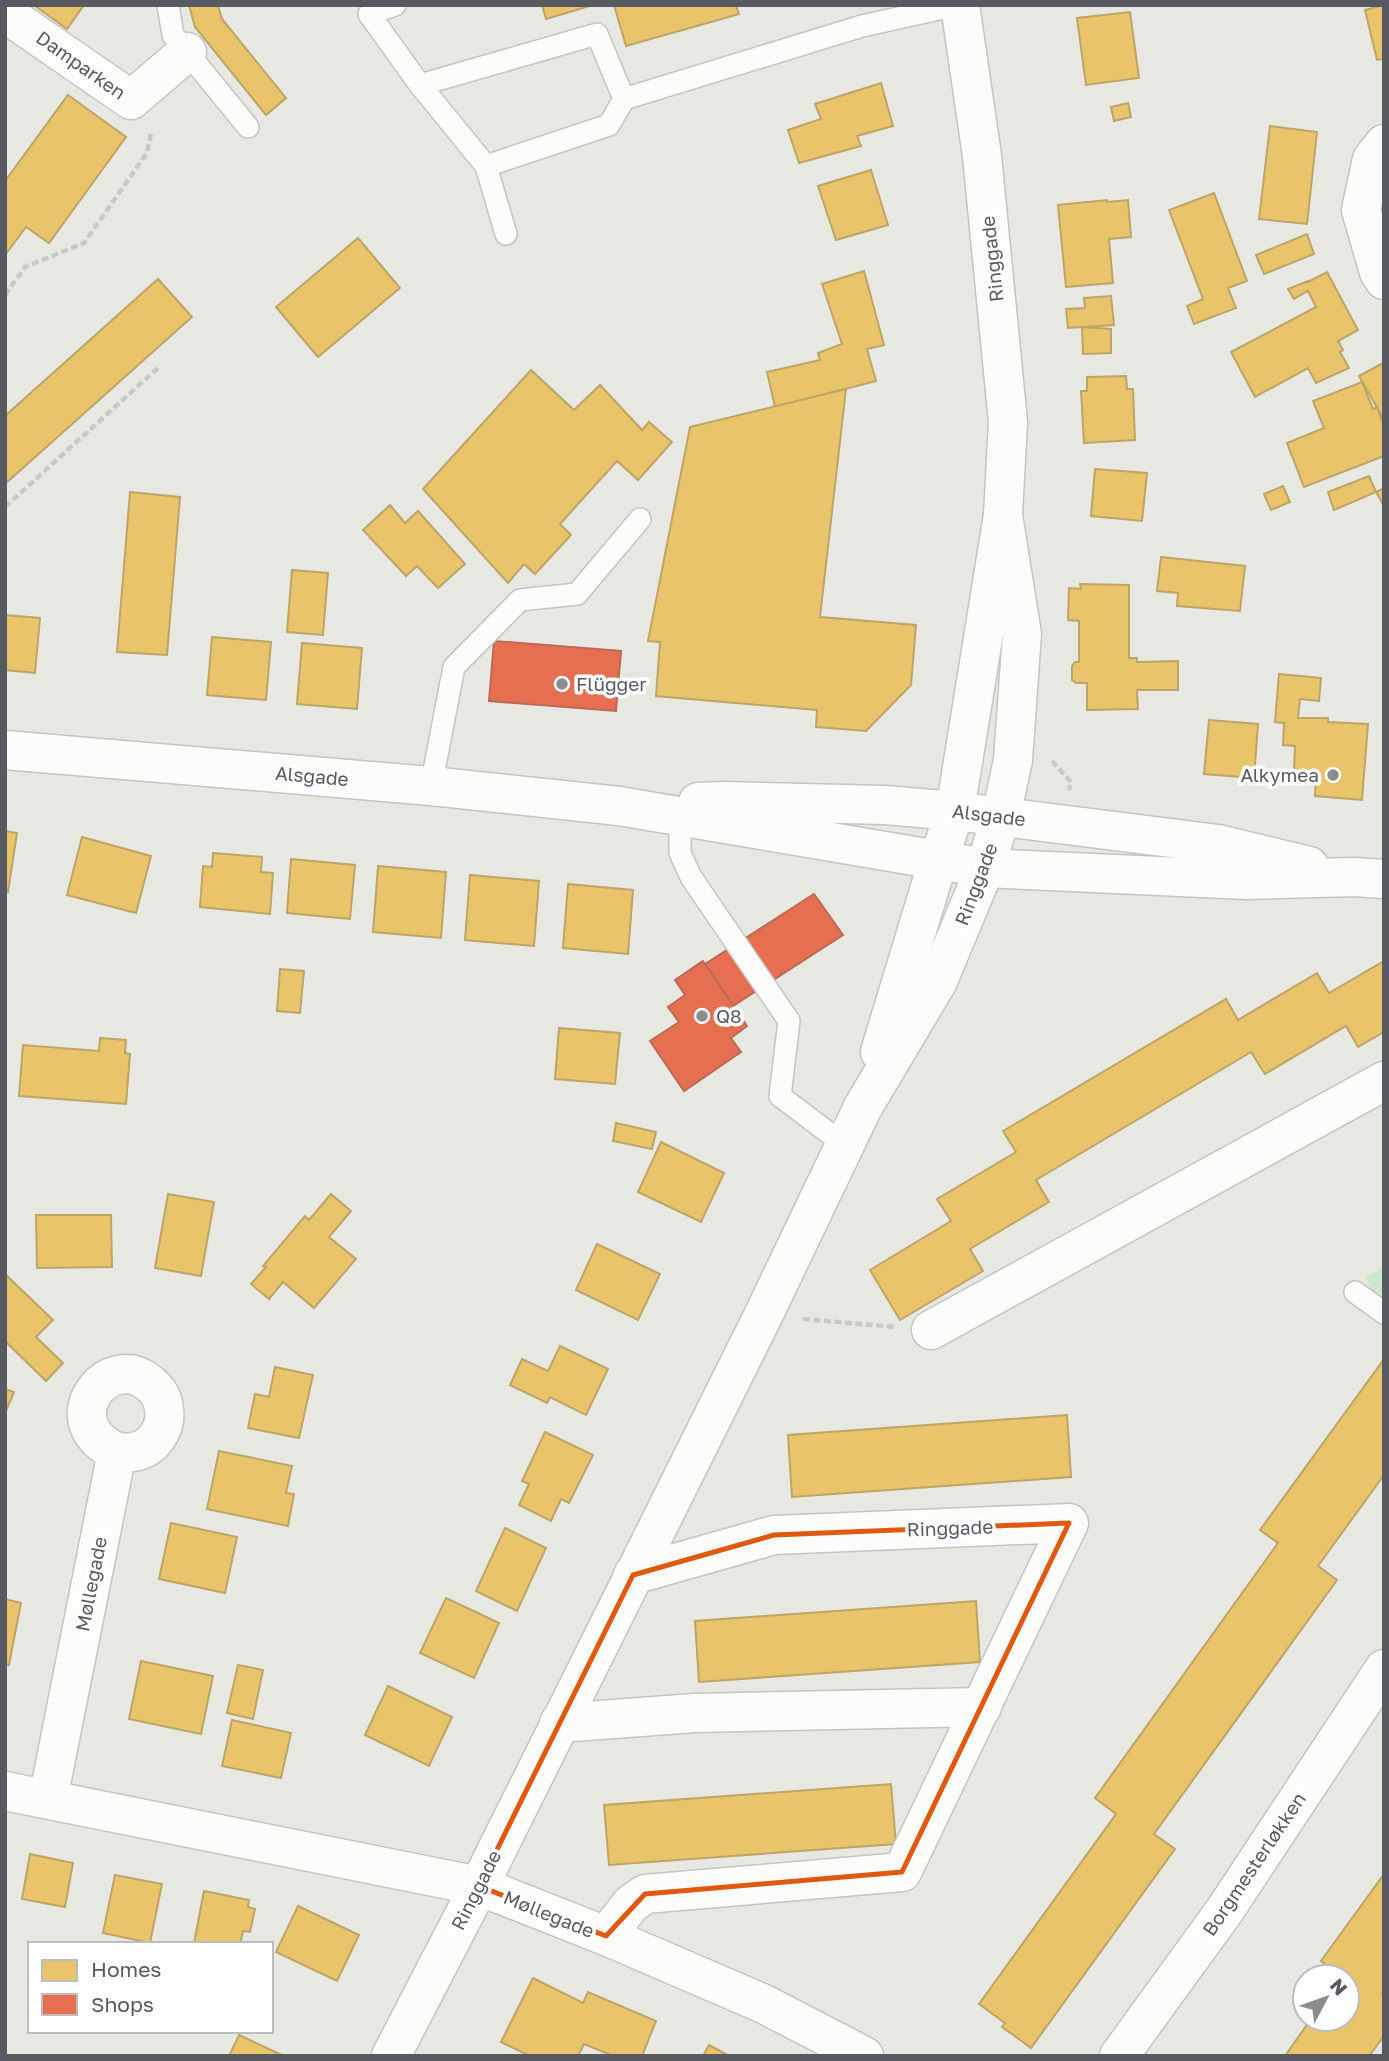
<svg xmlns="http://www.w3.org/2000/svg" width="1389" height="2061" viewBox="0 0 1389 2061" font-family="'Golos Text',sans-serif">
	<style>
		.green { fill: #cee6ce }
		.homes { fill: #e9c46a; stroke: #bda467; stroke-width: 2 }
		.shops { fill: #e76f51; stroke: #bc6956; stroke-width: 2 }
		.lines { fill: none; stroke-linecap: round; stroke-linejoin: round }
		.lane-casing { stroke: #c4c4c3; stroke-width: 24 }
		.street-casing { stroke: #c4c4c3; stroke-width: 41 }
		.secondary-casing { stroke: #c4c4c4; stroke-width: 41 }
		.path { stroke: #c5cac8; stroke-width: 4.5; stroke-dasharray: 7 3.5; stroke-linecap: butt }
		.lane { stroke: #fcfcfb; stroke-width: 21 }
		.street { stroke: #fcfcfb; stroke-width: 38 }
		.secondary { stroke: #fcfcfb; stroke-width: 38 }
		.marked { fill: none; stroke: #e15910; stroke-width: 5; stroke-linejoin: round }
		.poi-dot { fill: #8a8c8e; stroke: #fff; stroke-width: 2.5 }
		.labels { text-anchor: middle; stroke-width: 7; stroke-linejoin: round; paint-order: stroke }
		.street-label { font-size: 19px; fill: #575a60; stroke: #fff }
		.poi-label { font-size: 19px; fill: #575a60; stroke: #fff; text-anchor: start }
	</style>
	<rect width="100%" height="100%" fill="#e8e8e2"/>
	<!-- green -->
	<path class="green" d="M1384,1267V1294L1376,1298L1366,1277Z"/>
	<!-- homes -->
	<g class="homes">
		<path d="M34,5H84L67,29Z"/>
		<path d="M189,5H218L222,19L286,98L266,115L195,27Z"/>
		<path d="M542,5H593L546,19Z"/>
		<path d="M614,5H736L739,14L626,46Z"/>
		<path d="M1384,5V59L1377,60L1365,10Z"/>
		<path d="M1130,12L1139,78L1086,85L1077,18Z"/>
		<path d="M881,83L893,126L857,136L861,146L799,163L788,130L821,119L815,104Z"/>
		<path d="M68,95L126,137L49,243L26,227L5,255V181Z"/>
		<path d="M1128,103L1131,117L1114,121L1111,107Z"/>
		<path d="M1270,126L1317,132L1307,224L1259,219Z"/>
		<path d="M871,170L888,225L836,240L818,186Z"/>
		<path d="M1214,193L1247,281L1228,288L1236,308L1194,324L1187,306L1203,299L1169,210Z"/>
		<path d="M1107,200V202L1128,200L1131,237L1109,239L1113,283L1066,287L1058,205Z"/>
		<path d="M1307,234L1314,254L1264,274L1256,255Z"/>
		<path d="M358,238L400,288L318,357L276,307Z"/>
		<path d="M864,271L884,345L867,349L876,381L775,407L767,372L820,360L818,353L842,344L822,284Z"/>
		<path d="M1327,272L1358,330L1338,341L1343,350L1340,352L1349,368L1316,383L1308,368L1255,397L1231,352L1316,307L1308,291L1294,299L1288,289L1308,281V282Z"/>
		<path d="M158,279L192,317L5,484V416Z"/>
		<path d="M1111,296L1114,325L1068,328L1066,309L1085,308L1084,298Z"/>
		<path d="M1082,327L1111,329V353L1083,354Z"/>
		<path d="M1383,363L1384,364V420L1359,376Z"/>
		<path d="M531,370L574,410L600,385L642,430L649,422L672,442L638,480L617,461L560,524L571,535L535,574L524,564L508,583L423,489Z"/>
		<path d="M1126,376L1127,389H1133L1135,440L1084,443L1081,391H1087V377Z"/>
		<path d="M1362,382L1373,409L1377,407L1384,427V456L1304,487L1287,443L1324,428L1313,401Z"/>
		<path d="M846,389L820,617L916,625L911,685L866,731L816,727L817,710L656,696L660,642L648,641L690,427Z"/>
		<path d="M1095,469L1147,473L1142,521L1091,516Z"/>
		<path d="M1369,476L1376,492L1334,510L1328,492Z"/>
		<path d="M1283,486L1290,502L1271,510L1264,494Z"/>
		<path d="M1384,488V506L1376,492Z"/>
		<path d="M130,492L180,497L167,655L117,652Z"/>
		<path d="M390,505L405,523L418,511L465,564L438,588L417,566L406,576L363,530Z"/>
		<path d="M1161,557L1245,566L1240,611L1177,606L1178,593L1157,591Z"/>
		<path d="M292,570L328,573L323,635L287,632Z"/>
		<path d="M1080,584L1129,585V658H1137V662L1178,661V690H1137L1138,709L1087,710V683H1076L1072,680V666L1075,662H1079V621L1068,620L1069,588L1081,589Z"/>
		<path d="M5,615L40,618L35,673L5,670Z"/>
		<path d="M212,637L271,642L266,700L207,695Z"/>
		<path d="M302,643L362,648L357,709L297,704Z"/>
		<path d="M1279,674L1321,678L1319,701L1300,699L1298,718H1328V722L1368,724L1362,800L1315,796L1316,773L1294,771L1295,746L1283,745L1284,723L1275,722Z"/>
		<path d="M1209,720L1258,724L1254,778L1204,774Z"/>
		<path d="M5,831L17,833L8,892L5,891Z"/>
		<path d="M82,837L151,856L136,913L67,895Z"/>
		<path d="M213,853L262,857L261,872L273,873L270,914L200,907L203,866L212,867Z"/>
		<path d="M291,859L355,865L350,919L287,913Z"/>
		<path d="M378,866L446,872L441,938L373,932Z"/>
		<path d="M470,875L539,881L534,946L465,940Z"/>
		<path d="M568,884L633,890L628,954L563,948Z"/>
		<path d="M1384,961V1032L1358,1047L1346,1026L1265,1074L1251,1052L1036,1180L1049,1202L970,1249L983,1271L900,1320L870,1270L951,1221L937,1199L1016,1152L1003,1131L1226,999L1238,1020L1317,973L1329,993Z"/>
		<path d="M280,969L304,971L300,1013L277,1011Z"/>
		<path d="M559,1028L620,1033L615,1084L555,1079Z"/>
		<path d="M100,1038L126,1040L125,1053L130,1054L126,1104L19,1096L23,1045L99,1051Z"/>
		<path d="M616,1123L656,1132L652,1149L613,1141Z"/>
		<path d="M661,1142L724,1173L701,1222L638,1192Z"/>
		<path d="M168,1194L214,1202L201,1276L155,1268Z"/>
		<path d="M331,1194L351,1211L329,1237L356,1259L314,1308L283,1282L269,1299L251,1284L266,1267L263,1266L305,1216L309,1220Z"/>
		<path d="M36,1215H111L112,1267L37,1268Z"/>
		<path d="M597,1244L660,1274L638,1320L576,1290Z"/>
		<path d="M5,1274L53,1320L36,1337L63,1363L46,1381L5,1341Z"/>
		<path d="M560,1346L608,1369L586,1415L550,1397L547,1403L510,1385L522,1359L548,1371Z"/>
		<path d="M1384,1359V1475L1318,1566L1337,1580L1154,1834L1175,1849L1031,2048L1002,2027L1005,2023L979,2004L1116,1814L1095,1798L1278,1543L1260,1530Z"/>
		<path d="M275,1367L313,1375L299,1438L248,1428L255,1394L269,1397Z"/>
		<path d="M5,1389L14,1392L5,1413Z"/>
		<path d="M1067,1415L1071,1477L792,1497L788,1435Z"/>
		<path d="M545,1432L593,1455L569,1503L561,1499L551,1521L519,1505L529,1484L522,1481Z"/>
		<path d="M219,1451L292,1466L286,1493L294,1494L288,1526L207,1509Z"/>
		<path d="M171,1523L237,1537L225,1593L159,1579Z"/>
		<path d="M505,1528L546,1548L517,1611L476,1591Z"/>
		<path d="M446,1598L499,1623L474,1678L420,1653Z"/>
		<path d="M5,1599L21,1603L9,1665L5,1664Z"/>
		<path d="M976,1601L980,1662L699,1682L695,1621Z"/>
		<path d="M141,1661L213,1676L201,1734L129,1719Z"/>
		<path d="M238,1665L263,1670L253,1719L227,1713Z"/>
		<path d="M388,1686L452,1717L429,1766L365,1735Z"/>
		<path d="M232,1720L291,1733L281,1778L222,1766Z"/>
		<path d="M891,1784L896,1844L609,1865L604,1805Z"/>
		<path d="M30,1854L73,1863L65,1907L22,1899Z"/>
		<path d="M1384,1874V1992L1382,1994L1384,1995V2036L1369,2056H1285L1311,2019H1347V1977H1342L1321,1961Z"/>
		<path d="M115,1875L162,1884L150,1943L103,1933Z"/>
		<path d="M204,1891L249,1900L248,1907L255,1909L250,1932L243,1931L240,1944L194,1943Z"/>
		<path d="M298,1906L359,1935L337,1981L276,1952Z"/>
		<path d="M533,1978L583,2003L588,1992L656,2021L642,2056H613L584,2044L578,2056H530L501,2042Z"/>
		<path d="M239,2035L284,2056H229Z"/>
		<path d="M709,2045L729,2056H703Z"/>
	</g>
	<!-- shops -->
	<g class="shops">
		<path d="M494,641L621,651L616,711L489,701Z"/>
		<path d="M814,894L843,935L733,1006L705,964Z"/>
		<path d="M703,961L747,1026L731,1038L741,1052L684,1091L650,1041L679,1022L668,1007L685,995L675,980Z"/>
	</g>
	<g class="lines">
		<defs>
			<g id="lane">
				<path d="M168,5L173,35L248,127"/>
				<path d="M395,5L369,14L420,85"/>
				<path d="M624,99L597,34L420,85L486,166L609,125L624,99L862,26L957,5"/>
				<path d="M486,166L506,234"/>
				<path d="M431,786L454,667L520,600L577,594L640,519"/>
				<path d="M680,808V853L691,877L789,1021L780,1096L846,1146"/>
				<path d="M1355,1292L1384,1313"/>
			</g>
			<g id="street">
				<path d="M5,13L131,100L187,52"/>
				<path d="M1384,144L1372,159L1361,210L1379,272L1384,280"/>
				<path d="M931,1330L1384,1081"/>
				<path d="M559,1723L695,1713L982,1707"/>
				<path d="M5,1791L479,1886L606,1936L764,2004L864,2056"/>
				<path d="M48,1799L117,1452C122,1452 128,1453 133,1452C153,1449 167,1429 164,1409C163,1398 158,1390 149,1383C108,1349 51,1422 117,1452"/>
				<path d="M606,1936L631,1904L645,1894L902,1872L1069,1523L774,1535L633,1575"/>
				<path d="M1119,2056L1225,1910L1384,1669"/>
			</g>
			<g id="secondary">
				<path d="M5,750L431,786L619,806L985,868L1247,880L1354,877L1384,879"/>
				<path d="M698,802L723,801L885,805L955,811L1218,844L1309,866"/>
				<path d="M880,1052L938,861L955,811L1003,515L1008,422L982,156L960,5"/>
				<path d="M391,2056L479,1886L763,1316L863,1107L938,981L985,868L1001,816L1013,760L1022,634L1003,515"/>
			</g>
		</defs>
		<!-- lane casing -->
		<use href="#lane" class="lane-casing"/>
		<!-- street casing -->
		<use href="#street" class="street-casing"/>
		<!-- secondary casing -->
		<use href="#secondary" class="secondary-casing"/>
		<!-- path -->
		<g class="path">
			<path d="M5,295L25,267L84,243L147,153L151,133"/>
			<path d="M5,507L160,366"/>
			<path d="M1052,761L1071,782L1069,790"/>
			<path d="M803,1319L895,1327"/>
		</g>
		<!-- lane -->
		<use href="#lane" class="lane"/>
		<!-- street -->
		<use href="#street" class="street"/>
		<!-- secondary -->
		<use href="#secondary" class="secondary"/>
	</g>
	<!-- marked area -->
	<path class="marked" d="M1069,1523L902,1872L645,1894L606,1936L479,1886L633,1575L774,1535Z"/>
	<!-- markers -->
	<g class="poi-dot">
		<circle cx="562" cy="684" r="7"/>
		<circle cx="1333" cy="775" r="7"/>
		<circle cx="702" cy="1016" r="7"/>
	</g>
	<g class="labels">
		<!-- street labels -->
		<g class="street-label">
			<text transform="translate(81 65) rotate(35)" y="7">Damparken</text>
			<text transform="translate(992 259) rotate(-96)" y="7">Ringgade</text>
			<text transform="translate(312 776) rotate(5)" y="7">Alsgade</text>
			<text transform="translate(989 815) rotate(7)" y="7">Alsgade</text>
			<text transform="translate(976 884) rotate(-69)" y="7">Ringgade</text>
			<text transform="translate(950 1528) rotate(-2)" y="7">Ringgade</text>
			<text transform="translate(91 1584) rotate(-79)" y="7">Møllegade</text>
			<text transform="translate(1254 1864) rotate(-56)" y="7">Borgmesterløkken</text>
			<text transform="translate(476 1890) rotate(-63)" y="7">Ringgade</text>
			<text transform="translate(549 1914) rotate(22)" y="7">Møllegade</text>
		</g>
		<!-- poi labels -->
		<g class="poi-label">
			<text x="576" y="691">Flügger</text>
			<text x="1319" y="782" text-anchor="end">Alkymea</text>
			<text x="716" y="1023">Q8</text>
		</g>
	</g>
	<!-- border -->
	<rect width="1389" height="2061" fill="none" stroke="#575a60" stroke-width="14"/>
	<!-- legend -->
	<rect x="28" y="1942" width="245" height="91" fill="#ffffff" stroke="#bcbdbf" stroke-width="2"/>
	<rect x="42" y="1960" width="35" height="21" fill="#e9c46a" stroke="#bcbdbf" stroke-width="2"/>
	<text x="91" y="1977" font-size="21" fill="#575a60">Homes</text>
	<rect x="42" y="1994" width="35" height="21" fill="#e76f51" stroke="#bcbdbf" stroke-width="2"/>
	<text x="91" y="2012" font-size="21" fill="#575a60">Shops</text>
	<!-- north arrow -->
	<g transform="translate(1326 1998) rotate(49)"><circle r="33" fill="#ffffff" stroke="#bcbdbf" stroke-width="2"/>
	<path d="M0-5L12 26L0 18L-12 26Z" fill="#8a8c8e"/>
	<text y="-10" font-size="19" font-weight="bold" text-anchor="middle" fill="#575a60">N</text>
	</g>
</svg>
